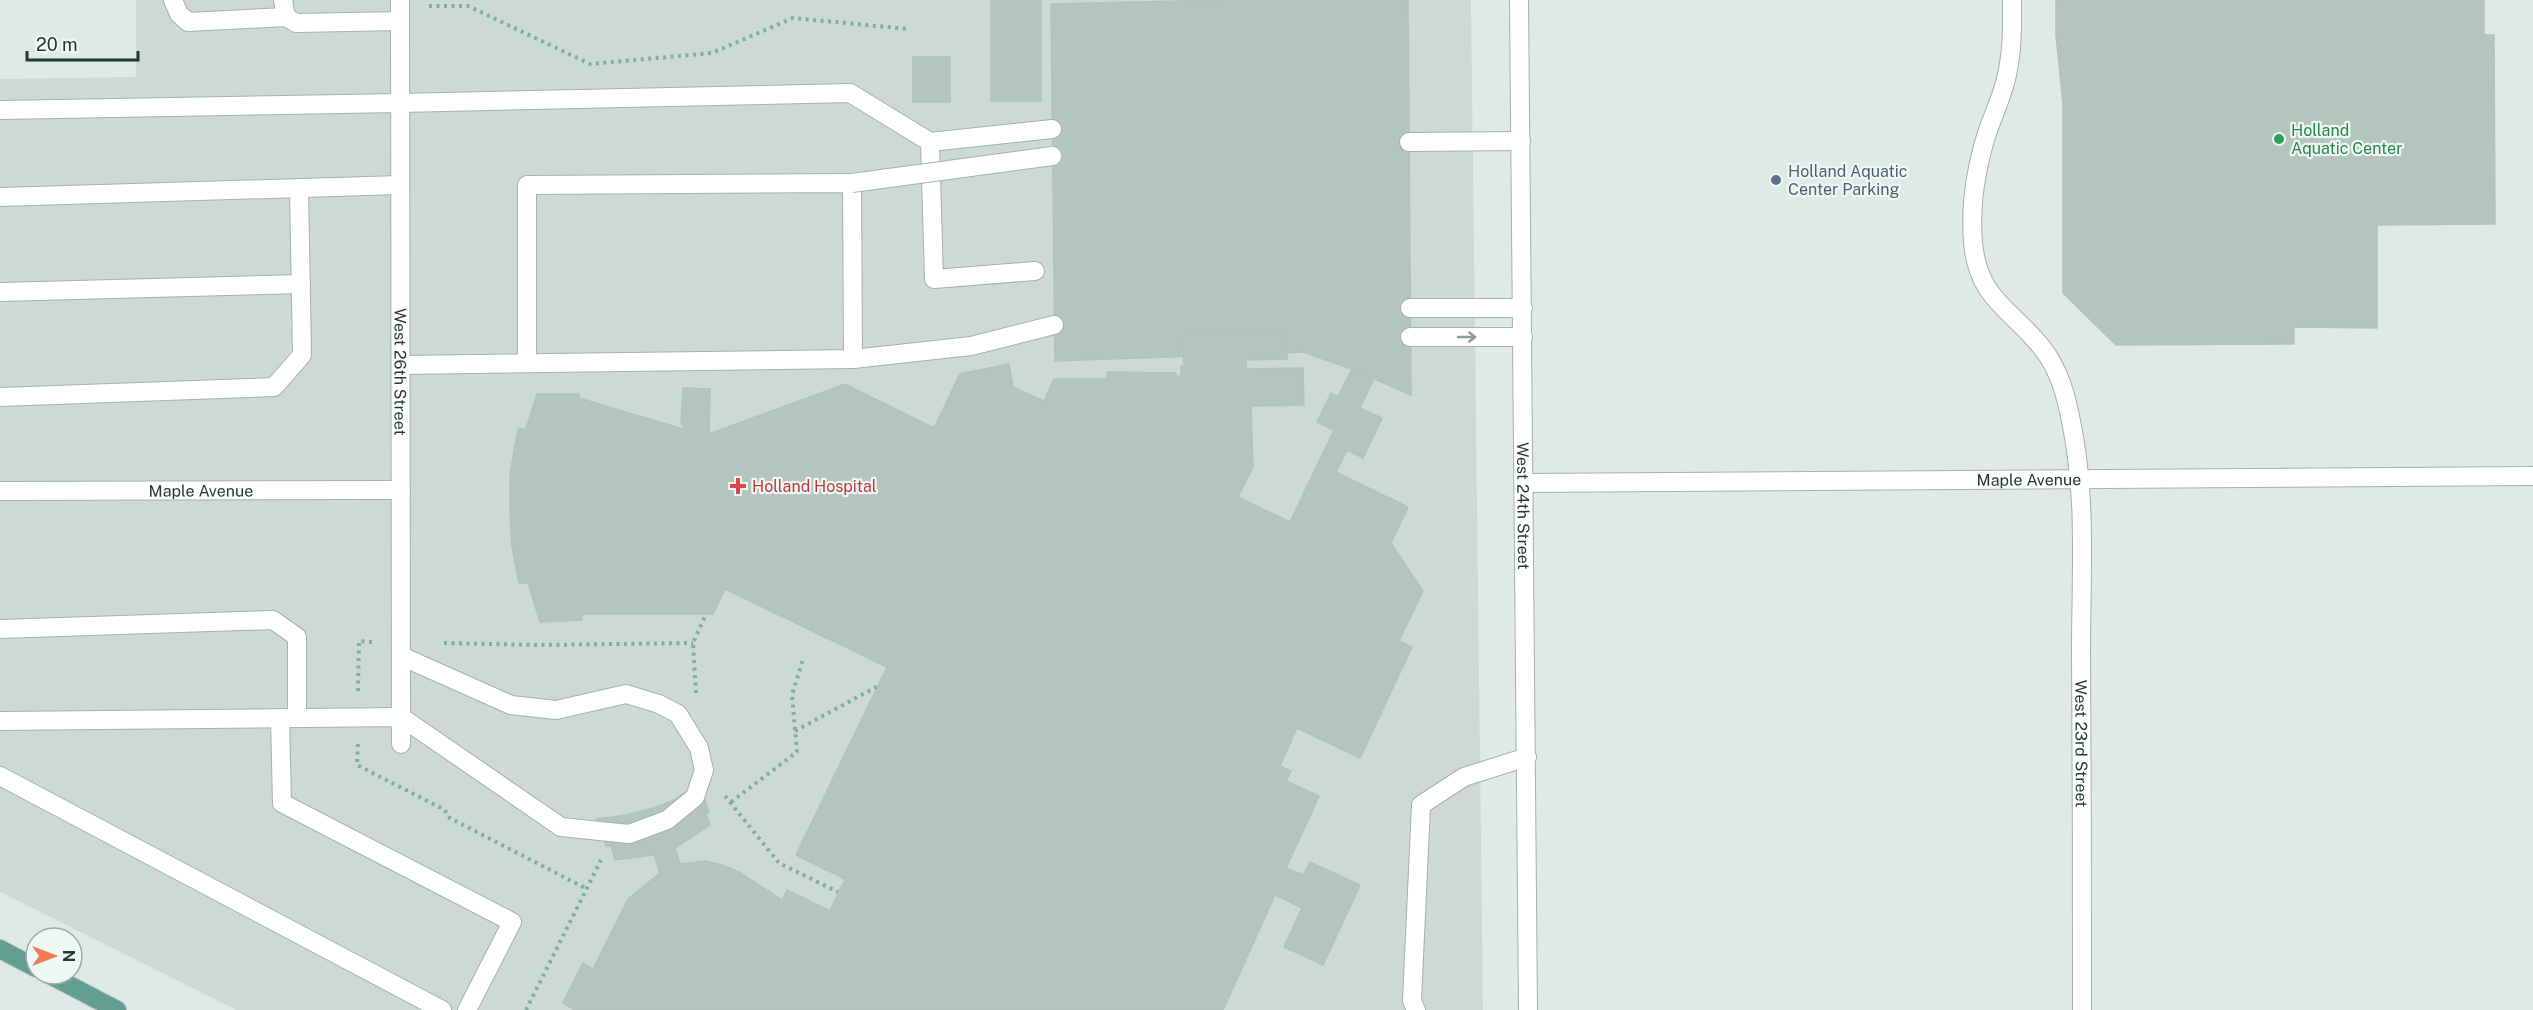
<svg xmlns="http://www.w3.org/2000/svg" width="2533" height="1010" viewBox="0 0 2533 1010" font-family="'Public Sans',sans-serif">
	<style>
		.built { fill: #cddad4 }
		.building { fill: #b4c5be; stroke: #b1c3bc; stroke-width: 1.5 }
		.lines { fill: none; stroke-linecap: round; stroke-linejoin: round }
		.minor-casing { stroke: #a2b2ac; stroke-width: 20 }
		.major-casing { stroke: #bcc4c2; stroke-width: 20 }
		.path { stroke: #7fad9f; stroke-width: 4; stroke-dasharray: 3 4.5; stroke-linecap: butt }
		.minor { stroke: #fff; stroke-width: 18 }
		.major { stroke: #639f90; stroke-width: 18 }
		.minor-bridge-casing { stroke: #a2b2ac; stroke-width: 20; stroke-linecap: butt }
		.minor-bridge { stroke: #fff; stroke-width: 18 }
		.oneway { stroke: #909c99 }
		.leisure-dot { fill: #2e9e5b; stroke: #eff7f3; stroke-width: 2 }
		.service-dot { fill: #5c6f8a; stroke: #eff7f3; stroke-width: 2 }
		.health-dot { fill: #e0444e; stroke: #eff7f3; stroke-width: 2 }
		.labels { text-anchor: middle; stroke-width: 4.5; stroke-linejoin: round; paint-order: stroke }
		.leisure-label { font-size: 16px; fill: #27864d; stroke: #eff7f3; text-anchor: start }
		.service-label { font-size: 16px; fill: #4e5e75; stroke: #eff7f3; text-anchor: start }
		.street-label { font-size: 16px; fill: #203a33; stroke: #eff7f3 }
		.health-label { font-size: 16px; fill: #be3a42; stroke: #eff7f3; text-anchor: start }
	</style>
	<rect width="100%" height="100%" fill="#dfeae5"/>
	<!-- built -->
	<path class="built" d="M136,0H1471L1483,1010H236L0,892V79L136,77Z"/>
	<!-- building -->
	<g class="building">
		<rect x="991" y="0" width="50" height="101"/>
		<path d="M1224,0H1408L1411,395L1352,369L1303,352L1055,361L1051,4Z"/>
		<path d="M2056,0H2484V35H2494L2495,224L2377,225V328L2294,327V344L2116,345L2063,293V104L2056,35Z"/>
		<rect x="913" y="57" width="37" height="45"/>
		<path d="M1287,333V359L1246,360V369L1303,368L1304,405L1251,406L1253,467L1238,497L1290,522L1334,430L1317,422L1331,393L1338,397L1352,369L1373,380L1360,408L1382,418L1363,458L1347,450L1336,472L1408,507L1391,543L1423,591L1399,641L1412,647L1360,758L1297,728L1280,766L1291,771L1286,781L1319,796L1286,868L1303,875L1310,862L1360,885L1323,965L1284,947L1302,908L1275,895L1223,1010H575L563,1003L583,963L593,969L628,899L660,873L654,855L615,860L611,846H606L596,819L626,815L653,808L672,801L699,784L709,811L706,814L710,825L675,848L680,864L705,861L722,865L739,872L782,900L787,890L830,911L845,879L796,855L887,667L725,589L713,614H582V620L540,622L528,583H519L512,547L510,512V474L518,429H526L537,394H579V398L686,430L681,423L683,388L710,389L709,434L845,384L934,428L960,374L1009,364L1013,387L1044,401L1054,379H1107V372L1176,373V376H1181V366H1189V364H1184L1182,335Z"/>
	</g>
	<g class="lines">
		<defs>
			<g id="minor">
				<path d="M173,0L179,14L188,22L286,17"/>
				<path d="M283,0L286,17L296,23L400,21"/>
				<path id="s1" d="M400,0L401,744"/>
				<path id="s2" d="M1519,0L1528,1010"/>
				<path id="s3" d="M2012,0C2012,21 2013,43 2009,63C2006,88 1995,110 1987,133C1976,168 1970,205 1973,242C1978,300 2011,308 2043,349C2059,370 2066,395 2071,421C2087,497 2081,575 2081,652C2082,771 2082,891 2082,1010"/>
				<path d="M0,110L400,103L850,93L930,142L934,279L1035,271"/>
				<path d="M930,142L1052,129"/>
				<path d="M1409,142L1521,141"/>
				<path d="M0,197L400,185"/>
				<path d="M0,292L301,284"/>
				<path d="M1410,308H1523"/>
				<path d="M1410,337H1523"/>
				<path d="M853,359L971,346L1054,325"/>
				<path d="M401,365L853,359L852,183L527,185V363"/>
				<path d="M0,397L274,387L302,355L299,188"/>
				<path id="s4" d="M1525,483L2533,476"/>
				<path id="s5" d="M0,491L401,490"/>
				<path d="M0,629L273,620L297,637V718"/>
				<path d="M280,718L282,803L512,922L467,1010"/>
				<path d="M0,721L401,717L561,827L629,834L667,820L695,797L704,770L699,748L678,714L659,704L626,694L556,710L511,705L401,656"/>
				<path d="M0,776L442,1010"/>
				<path d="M1416,1010L1412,1001L1421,805L1464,777L1527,757"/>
			</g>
			<g id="major">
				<path d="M0,949L36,968"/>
				<path d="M48,974L117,1010"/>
			</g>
		</defs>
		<!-- minor casing -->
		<use href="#minor" class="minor-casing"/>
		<!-- major casing -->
		<use href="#major" class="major-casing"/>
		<!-- path -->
		<g class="path">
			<path d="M429,6H468L590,64L712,53L793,18L908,29"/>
			<path d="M444,643L539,645L693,643"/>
			<path d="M358,691L359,641L373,642"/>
			<path d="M696,693L693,643L706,614"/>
			<path d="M795,731L878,686"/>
			<path d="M358,744L357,765L445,810L448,817L587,889"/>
			<path d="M725,796L779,863L838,892"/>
			<path d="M731,802L797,752L792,695L803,659"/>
			<path d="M526,1010L601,860"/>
		</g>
		<!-- minor -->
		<use href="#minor" class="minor"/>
		<!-- major -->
		<use href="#major" class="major"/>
		<defs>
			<path id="minor-bridge" d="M852,183L1052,156"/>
		</defs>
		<!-- minor-bridge casing -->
		<use href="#minor-bridge" class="minor-bridge-casing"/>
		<!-- minor-bridge -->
		<use href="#minor-bridge" class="minor-bridge"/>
	</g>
	<!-- one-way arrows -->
	<defs><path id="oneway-shaft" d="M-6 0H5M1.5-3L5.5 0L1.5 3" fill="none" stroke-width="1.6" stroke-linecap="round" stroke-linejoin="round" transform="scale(1.5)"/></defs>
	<use class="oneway" href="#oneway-shaft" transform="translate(1467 337)"/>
	<!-- markers -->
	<circle class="leisure-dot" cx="2279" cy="139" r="6"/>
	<circle class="service-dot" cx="1776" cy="180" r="6"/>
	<path class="health-dot" d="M735 477h6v6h6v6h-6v6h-6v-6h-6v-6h6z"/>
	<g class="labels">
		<!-- leisure labels -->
		<g class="leisure-label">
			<text x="2291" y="136">Holland<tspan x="2291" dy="18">Aquatic Center</tspan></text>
		</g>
		<!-- service labels -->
		<g class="service-label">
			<text x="1788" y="177">Holland Aquatic<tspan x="1788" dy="18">Center Parking</tspan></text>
		</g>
		<!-- street labels -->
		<g class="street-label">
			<text dy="6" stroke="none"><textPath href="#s1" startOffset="372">West 26th Street</textPath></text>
			<text dy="6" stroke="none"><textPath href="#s4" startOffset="504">Maple Avenue</textPath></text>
			<text dy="6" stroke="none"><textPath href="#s5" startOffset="201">Maple Avenue</textPath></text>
			<text dy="6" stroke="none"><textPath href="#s2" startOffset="506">West 24th Street</textPath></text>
			<text dy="6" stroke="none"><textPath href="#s3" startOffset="780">West 23rd Street</textPath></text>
		</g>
		<!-- health labels -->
		<g class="health-label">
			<text x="752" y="492">Holland Hospital</text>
		</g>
	</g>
	<!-- north arrow -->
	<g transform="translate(54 956) rotate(90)"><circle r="28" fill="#eff7f3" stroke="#9caba6" stroke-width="1.5"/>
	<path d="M0-4.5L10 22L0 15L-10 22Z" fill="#f07c56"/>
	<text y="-9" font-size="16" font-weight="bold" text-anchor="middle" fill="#203a33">N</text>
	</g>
	<!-- scale -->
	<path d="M27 51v9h111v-9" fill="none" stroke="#203a33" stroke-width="3"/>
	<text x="36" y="51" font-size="18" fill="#203a33" stroke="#eff7f3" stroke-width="4.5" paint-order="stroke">20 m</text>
</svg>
